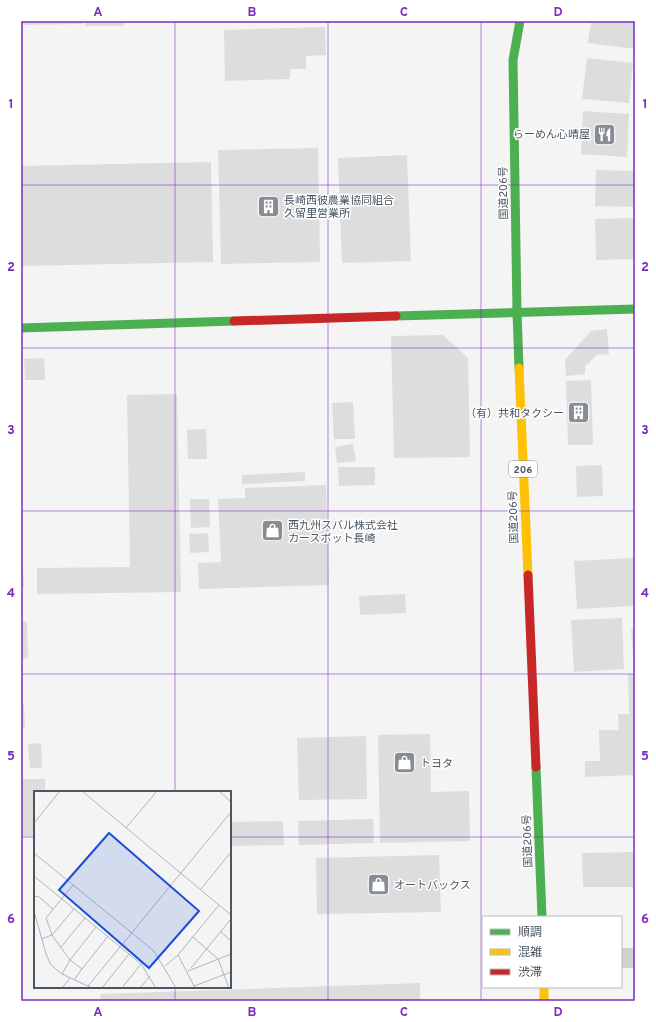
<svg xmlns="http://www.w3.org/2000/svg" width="656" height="1022" viewBox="0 0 656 1022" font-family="Overpass,'Noto Sans JP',sans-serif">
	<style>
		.building { fill: #ddddde }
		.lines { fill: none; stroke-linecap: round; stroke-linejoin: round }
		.street { stroke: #ced0d2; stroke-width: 20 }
		.fast { stroke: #4caf50; stroke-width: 9 }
		.slow { stroke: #ffc107; stroke-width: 9 }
		.jam { stroke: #c62828; stroke-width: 9 }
		.grid { fill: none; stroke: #7b2cbf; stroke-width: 1; stroke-opacity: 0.55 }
		.labels { text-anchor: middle; stroke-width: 3; stroke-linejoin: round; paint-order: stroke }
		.shield { fill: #fff; stroke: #808990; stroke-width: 1 }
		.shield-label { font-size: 10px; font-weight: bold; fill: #4a5661 }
		.poi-label { font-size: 11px; fill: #4a5661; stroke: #fff; text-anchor: start }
		.street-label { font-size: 11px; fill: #4a5661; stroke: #fff }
		.inset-road { fill: none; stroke: #b0b5b9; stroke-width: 1 }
		.view { fill: #1d4ed8; fill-opacity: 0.15; stroke: #1d4ed8; stroke-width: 2 }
		.inset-edge { fill: none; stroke: #4a5661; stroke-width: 2 }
		.neatline { fill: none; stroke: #7b2cbf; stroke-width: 1.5 }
		.grid-label { font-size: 13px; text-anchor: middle; font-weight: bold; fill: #7b2cbf }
	</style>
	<rect width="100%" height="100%" fill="#f4f4f4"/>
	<!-- building -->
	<g class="building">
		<path d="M21,21H82V24L21,25Z"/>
		<rect x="85" y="21" width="39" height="5"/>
		<path d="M591,21H635V49L588,43Z"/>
		<path d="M325,27L326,55L306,56V69H290V79L225,81L224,30Z"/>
		<path d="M587,58L633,63L629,103L582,99Z"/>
		<path d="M583,111L629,114L627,157L581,154Z"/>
		<path d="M318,148L320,262L221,264L218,150Z"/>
		<path d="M407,155L411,261L342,263L338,158Z"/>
		<path d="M211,162L213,262L21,266V166Z"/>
		<path d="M596,170L635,171V207L595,206Z"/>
		<path d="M635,218V259L596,260L595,219Z"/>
		<path d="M607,329L609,354L597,355L585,366V374L566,376L565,360L591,331Z"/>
		<path d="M443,335L468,358L470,457L394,458L391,336Z"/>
		<path d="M44,358L45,380H25L24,359Z"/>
		<path d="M591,380L593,445H568L566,381Z"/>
		<path d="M177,394L181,592L37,594V568L130,567L127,395Z"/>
		<path d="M353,402L355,439H334L332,403Z"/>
		<path d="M206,429L207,459H188L187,430Z"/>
		<path d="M353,444L356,461L337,463L335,447Z"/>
		<path d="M602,465L603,496L577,497L576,466Z"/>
		<path d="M338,467H375V485L339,486Z"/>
		<path d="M305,472V481L242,484V475Z"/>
		<path d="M326,485L329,585L199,589L198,563L221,562L218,499L245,498V488Z"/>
		<path d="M190,499H209L210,527L191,528Z"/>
		<path d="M208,533L209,552L190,553L189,534Z"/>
		<path d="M21,556H22L24,586H21Z"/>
		<path d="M635,558V606L577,609L574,561Z"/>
		<path d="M405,594L406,613L360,615L359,596Z"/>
		<path d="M622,618L624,669L574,672L571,620Z"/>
		<path d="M21,622H27L28,658L21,659Z"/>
		<path d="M631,629H635V668H634Z"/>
		<path d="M628,674H635V775L585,777V761H600L599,730H619L618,714H629Z"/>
		<path d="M21,704H24L25,728L21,729Z"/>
		<path d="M430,734L431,792L469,791L470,841L380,843L378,735Z"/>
		<path d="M366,736L367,799L299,800L297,738Z"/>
		<path d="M41,743L42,768H30L28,744Z"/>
		<path d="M21,779H45V792H35V836H21Z"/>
		<path d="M373,819L374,843L299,845L298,821Z"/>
		<path d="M283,821L284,845L230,846V822Z"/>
		<path d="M635,852V887H583L582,853Z"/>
		<path d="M439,855L441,912L317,914L316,858Z"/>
		<path d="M420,983V1001H101L100,994Z"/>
	</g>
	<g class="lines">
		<!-- street -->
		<path class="street" d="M621,958H635"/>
		<!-- fast -->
		<g class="fast">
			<path d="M396,316L635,309"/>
			<path d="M21,328L234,321"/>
			<path d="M519,368L517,312L513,60L520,21"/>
			<path d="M536,767L542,917"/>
		</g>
		<!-- slow -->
		<g class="slow">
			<path d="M519,368L528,575"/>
			<path d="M544,987V1001"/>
		</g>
		<!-- jam -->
		<g class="jam">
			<path d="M234,321L396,316"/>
			<path d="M528,575L536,767"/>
		</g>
	</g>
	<!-- grid -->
	<path class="grid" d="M175,21V792M328,21V1001M481,21V1001M21,185H635M21,348H635M21,511H635M21,674H635M21,837H35M230,837H635M175,987V1001"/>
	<!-- icons -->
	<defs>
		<symbol id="restaurant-square" viewBox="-11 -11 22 22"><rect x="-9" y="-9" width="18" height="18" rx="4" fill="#868d94" stroke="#fff"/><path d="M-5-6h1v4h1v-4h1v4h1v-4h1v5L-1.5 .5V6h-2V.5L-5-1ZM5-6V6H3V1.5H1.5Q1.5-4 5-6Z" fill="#fff"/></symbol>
		<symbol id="building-square" viewBox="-11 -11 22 22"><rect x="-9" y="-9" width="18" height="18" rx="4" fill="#868d94" stroke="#fff"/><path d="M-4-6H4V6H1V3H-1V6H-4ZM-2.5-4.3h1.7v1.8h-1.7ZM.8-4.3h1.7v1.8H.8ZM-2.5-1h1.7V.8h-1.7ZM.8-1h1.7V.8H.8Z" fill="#fff"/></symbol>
		<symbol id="shop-square" viewBox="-11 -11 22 22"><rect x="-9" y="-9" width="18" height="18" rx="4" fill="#868d94" stroke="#fff"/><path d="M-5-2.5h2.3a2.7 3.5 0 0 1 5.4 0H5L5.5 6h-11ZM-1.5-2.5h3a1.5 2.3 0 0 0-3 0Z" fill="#fff"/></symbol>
	</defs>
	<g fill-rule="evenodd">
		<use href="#restaurant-square" x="592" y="122" width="25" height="25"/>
		<use href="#building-square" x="256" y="194" width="25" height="25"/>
		<use href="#building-square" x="566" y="400" width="25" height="25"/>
		<use href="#shop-square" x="260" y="518" width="25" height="25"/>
		<use href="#shop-square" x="392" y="750" width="25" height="25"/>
		<use href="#shop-square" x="366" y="872" width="25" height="25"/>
	</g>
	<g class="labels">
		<!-- shield labels -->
		<rect class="shield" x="509" y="461" width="28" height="16" rx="3"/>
		<g class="shield-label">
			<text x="523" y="473">206</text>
		</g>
		<!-- poi labels -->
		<g class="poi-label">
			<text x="590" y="138" text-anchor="end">らーめん心晴屋</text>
			<text x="284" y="204">長崎西彼農業協同組合<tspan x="284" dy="13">久留里営業所</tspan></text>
			<text x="564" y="417" text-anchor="end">（有）共和タクシー</text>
			<text x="288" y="529">西九州スバル株式会社<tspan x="288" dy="13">カースポット長崎</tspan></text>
			<text x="420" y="767">トヨタ</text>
			<text x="394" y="889">オートバックス</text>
		</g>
		<!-- street labels -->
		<g class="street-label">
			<text transform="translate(503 193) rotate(-91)" y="4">国道206号</text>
			<text transform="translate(513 517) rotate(-92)" y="4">国道206号</text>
			<text transform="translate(527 841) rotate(-92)" y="4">国道206号</text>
		</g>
	</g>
	<!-- overview -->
	<g transform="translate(34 791)">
		<rect width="197" height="197" fill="#f4f4f4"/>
		<path class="inset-road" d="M48,0L197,124M185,0L197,11M0,32L26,0M92,37L123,0M0,62L120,160L142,197M0,85L107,173L122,197M39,94L12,127L18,144L36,169L48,178L74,145M167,98L197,61M0,106L4,105L19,118M0,120L12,163L17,174L28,183L58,197M186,140L197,150M159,146L184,168L195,197M7,148L18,144L40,118M27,156L51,127M144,164L161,197M131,175L144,164L185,114M157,177L197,128M154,180L197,163M28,183L36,169L62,136M40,189L48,178M54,195L197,21M160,195L197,181M28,197L36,187M68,197L95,163M88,197L107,173M106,197L116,185"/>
		<path class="view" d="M75,42L165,120L115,177L25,99Z"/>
		<rect width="197" height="197" class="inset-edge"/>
	</g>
	<!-- border -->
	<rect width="656" height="1022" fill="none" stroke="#ffffff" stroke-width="44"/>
	<!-- legend -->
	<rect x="482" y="916" width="140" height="72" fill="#ffffff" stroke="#b7bbc0"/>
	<rect x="490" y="929" width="20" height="6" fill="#4caf50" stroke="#b7bbc0"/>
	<text x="518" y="936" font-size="12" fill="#4a5661">順調</text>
	<rect x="490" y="949" width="20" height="6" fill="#ffc107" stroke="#b7bbc0"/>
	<text x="518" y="956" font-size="12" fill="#4a5661">混雑</text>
	<rect x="490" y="969" width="20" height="6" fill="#c62828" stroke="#b7bbc0"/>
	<text x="518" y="976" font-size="12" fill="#4a5661">渋滞</text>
	<rect x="22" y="22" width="612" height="978" class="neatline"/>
	<g class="grid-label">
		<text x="98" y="16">A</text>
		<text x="252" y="16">B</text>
		<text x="404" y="16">C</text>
		<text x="558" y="16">D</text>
		<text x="11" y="108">1</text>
		<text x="645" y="108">1</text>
		<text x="11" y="271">2</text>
		<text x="645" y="271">2</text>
		<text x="11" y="434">3</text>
		<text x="645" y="434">3</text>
		<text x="11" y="597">4</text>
		<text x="645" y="597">4</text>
		<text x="11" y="760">5</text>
		<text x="645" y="760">5</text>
		<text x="11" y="923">6</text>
		<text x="645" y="923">6</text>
		<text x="98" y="1016">A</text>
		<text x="252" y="1016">B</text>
		<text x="404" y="1016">C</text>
		<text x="558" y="1016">D</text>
	</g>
</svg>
